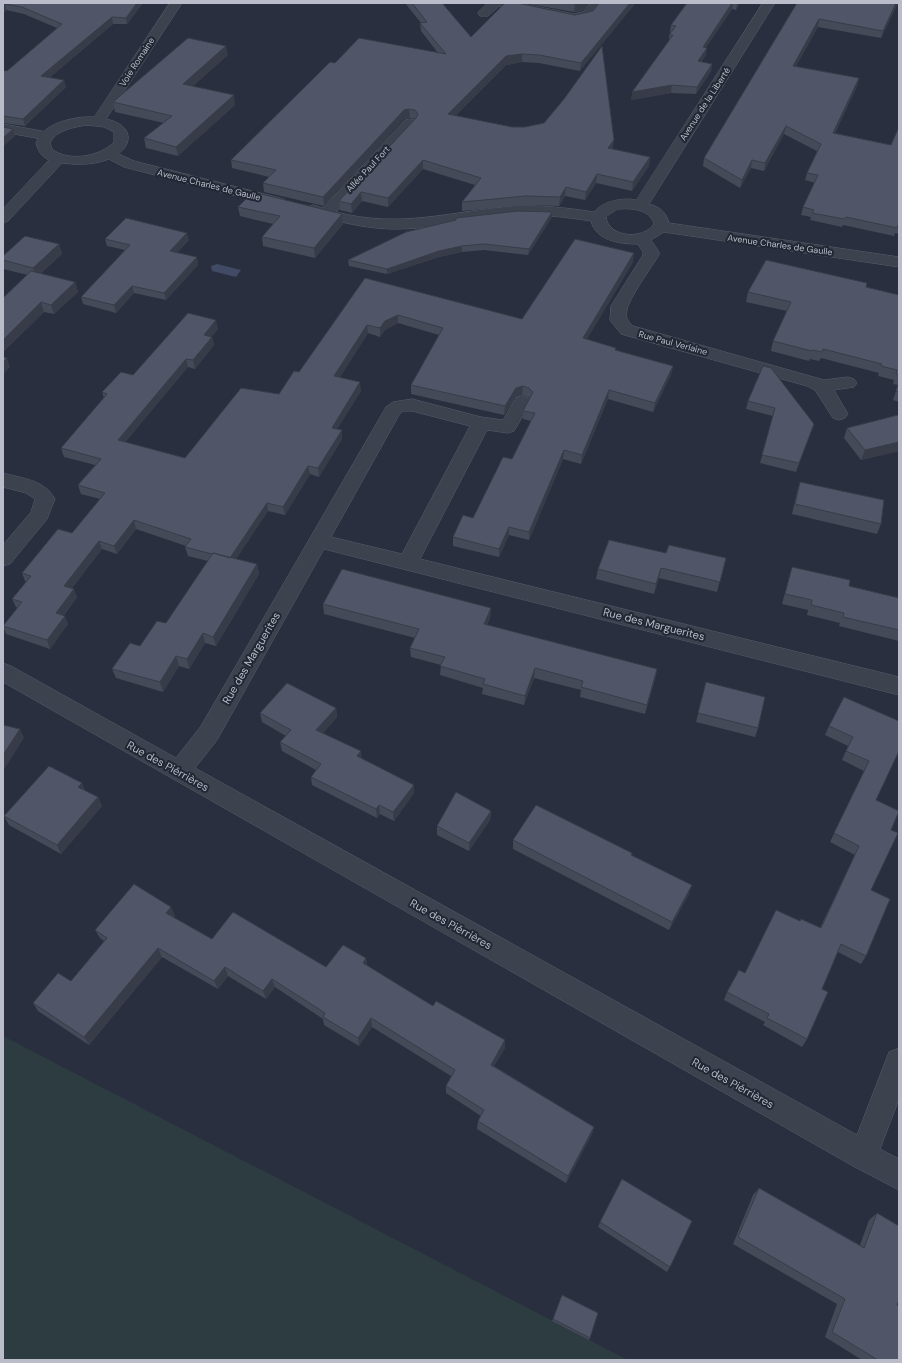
<svg xmlns="http://www.w3.org/2000/svg" width="902" height="1363" viewBox="0 0 902 1363" font-family="'DM Sans',sans-serif">
<rect width="100%" height="100%" fill="#292f3f"/>
<path fill="#2c3c41" d="M3 1036 628 1360H3Z"/>
<path fill="#414b66" d="M217 264 241 270 236 277 212 271 211 266Z"/>
<g fill="none" stroke-linecap="round" stroke-linejoin="round">
<defs>
<path id="minor" d="M488 3H518L574 14 583 12 591 3H604L591 18 574 22 499 6 488 16H480L478 13Z
M763 3H775L649 204C660 207 666 212 669 223L899 257V267L664 232 651 240 659 252V255C652 266 628 300 627 310 625 317 628 322 633 326L824 380 848 377 854 379 857 383 854 387 834 390 848 414 845 418 839 420 833 418 815 390 807 386 621 334 610 320 611 306 643 255V252L638 244C620 244 596 241 591 221 566 217 540 214 515 216 475 218 436 229 396 229 374 229 352 225 330 219 323 217 310 217 305 210L308 207 313 205 323 208 405 120 410 119 415 120 417 123 415 126 336 212C401 229 451 211 515 206 541 205 568 208 594 212 603 201 623 197 636 200ZM618 209C631 208 650 209 654 224 644 240 608 238 606 217Z
M3 124 47 132 52 133 54 136 52 139 47 140 3 132Z
M108 149 134 161 284 199 287 202 284 205 279 207 124 167 103 156 101 153 103 150Z
M522 396 528 398 531 402 514 431 508 433 487 430 420 559 899 677V695L324 549 217 740 195 768 857 1135 889 1052 899 1048V1099L880 1149 899 1159V1190L853 1166 3 682V663L11 666 176 758 201 726 386 407 393 402 412 399 481 417 503 420 516 398ZM403 411H412L470 426 402 554 331 537 399 415Z
M3 473C24 479 43 479 55 499L47 519 10 564 3 566V545L31 512 35 499 26 493 3 487Z"/>
<path id="tertiary" d="M170 3H182L106 119C135 125 135 148 109 159 94 165 78 165 62 163L8 221 3 223V209L49 160C41 156 38 151 36 143 43 123 74 116 94 117ZM87 125 104 127 114 132V142C100 157 68 162 52 149L50 143C55 130 75 127 87 125Z"/>
</defs>
<use href="#minor" stroke="#585d69" stroke-width="1"/>
<use href="#tertiary" stroke="#585d69" stroke-width="1"/>
<use href="#minor" fill="#3d424f" fill-rule="evenodd"/>
<use href="#tertiary" fill="#3d424f" fill-rule="evenodd"/>
</g>
<path fill="#454a59" d="M3 3H143L127 24H113L49 78 66 87 25 126 3 123V70L7 71 57 28 24 14 6 10 3 14Z
M405 3H442L471 37 575 15 593 11 580 71 539 63 522 62 506 65 455 116 650 157 649 166 632 191 596 183 585 200 565 196 559 206 526 205 462 211V202L475 185 423 169 388 207 362 201 352 213 340 210 339 201 416 119 410 118 404 119 324 206 264 192 263 183 269 177 232 168 231 160 335 63 438 53 421 31 420 23H421Z
M523 3H590L582 11 574 12Z
M687 3H740L736 10 732 9 706 47V55L701 62 712 64 711 71 696 94 671 93 631 100 669 42V35L671 32H670L671 25Z
M797 3H898L881 38 818 27 796 66 859 78 857 86 835 133 891 145 899 127V234L895 233 894 236 843 225 842 227 810 220 811 217 801 215 803 207 815 183 805 180 807 173 817 151 784 134 764 171 751 168 740 188 703 166 704 158Z
M228 55 193 86 235 105 178 156 146 148 144 138 164 123 115 112 113 102Z
M238 207 342 214 343 224 315 258 263 246 262 237 273 224 240 216Z
M552 212V217L528 255 484 250 462 252 439 257 387 274 349 266 348 260 456 220V218Z
M105 239 189 240 177 253 197 257 198 265 166 300 134 293 116 313 83 304 81 297 125 250 107 246Z
M59 244 62 254 40 274 75 282 78 292 54 314 44 312 3 352V298L28 275 3 269V256Z
M633 262 587 339 616 350 673 366 671 374 653 412 608 399 581 464 563 459 529 540 509 535 499 557 453 546V537L473 518 512 459 531 421 523 419V411L530 398 528 397 522 395 516 397 504 415 411 394V385L439 335 398 323 385 330 380 337 368 333 340 377 361 391 337 429 342 439 319 477 310 474 285 515 268 511 236 559 257 564 259 574 216 646 205 643 189 669 179 666 163 692 116 678 112 669 166 623 208 561 188 556 185 547 186 546 136 529 117 554 102 549 72 588 77 597 64 615 68 624 50 649 6 634 3 626 18 608 16 607 12 599 26 582 25 581 22 573 72 533 100 499 81 494 78 485 95 465 64 457 61 448 104 398 102 392 133 375 218 329 211 337H212L214 345 195 369 188 367 125 442 185 458 279 394 299 372 365 278 522 319Z
M866 287 899 295V402L893 400 898 385 893 384 894 380 878 376 879 373 821 358 819 361 810 359 809 361 771 351 773 341 787 311 746 302 748 292Z
M763 366 811 432 796 472 760 463 773 416 746 409 748 401Z
M899 416V451L861 460 844 438 847 428Z
M800 482 881 524 877 534 792 514 797 492Z
M666 553 726 558 717 592 659 578 654 594 596 579 598 569Z
M792 567 849 586 899 598V641L839 626 840 623 807 615 808 610 782 604Z
M323 604 491 608 490 618 487 625 657 669 655 679 645 714 580 697 581 690 534 678 524 705 482 694 483 688 440 675 441 665 411 657 410 648 415 638 324 614Z
M706 682 758 728 755 737 696 722Z
M336 708 337 717 323 733 361 758 414 793 394 821 380 814 377 818 312 785 311 777 316 770 282 751 280 742 286 736 262 722 260 713Z
M899 721 876 800 891 830 871 890 866 956 861 964 838 952 822 989 807 1039 802 1047 763 1025 765 1022 724 1000 727 992 745 973 800 921 820 928 855 855 830 842 864 771 842 760 848 746 825 735 829 726Z
M85 791 98 797 102 806 61 854 9 825 4 816Z
M491 811 490 820 469 851 437 835V826Z
M513 840 632 853V856L689 894 669 930 513 849Z
M171 907 175 916 174 918 212 939 326 967 366 958 367 965 433 1006 505 1040V1048L494 1066 594 1127 592 1134 566 1183 477 1129 478 1121 481 1116 446 1093V1086L451 1076 372 1027 359 1046 324 1025 323 1019 275 987 266 999 228 976 218 989 162 957 89 1045 38 1011 33 1003 71 981 104 941 100 938 95 930Z
M759 1188 860 1245 869 1220 877 1213 897 1305 899 1360H862L825 1337 837 1304 733 1244 753 1195Z
M600 1222 670 1267 667 1272 598 1227Z
M562 1295 590 1338 589 1340 552 1321Z"/>
<path fill="#383c48" d="M137 3H143L127 24 126 18Z
M580 3H590L582 11 574 12 575 4Z
M630 3H636L580 71 581 63Z
M732 3H733L732 9 702 54 703 47Z
M737 3H740L736 10Z
M896 3H898L881 38 883 31Z
M5 4 6 10 3 14V5Z
M112 17 113 24 43 83 41 76Z
M819 19 818 27 792 73 793 66Z
M226 46 228 55 184 94 183 84Z
M707 48 706 55 696 68 698 61Z
M522 54V62L506 65 448 123V114L506 56Z
M712 64 711 71 696 94 697 87Z
M859 78 857 86 831 140 833 133Z
M64 80 66 87 25 126 23 119Z
M672 85 671 93 631 100 632 92Z
M234 95 235 105 178 156 176 147Z
M409 109 410 118 404 119 324 206 323 197 404 110Z
M786 126 784 134 764 171 765 163Z
M13 129 15 136 3 147V138Z
M614 140 613 149 608 148Z
M650 157 649 166 632 191 633 182Z
M423 160V169L388 207V198Z
M752 160 751 168 740 188 742 180Z
M597 174 596 183 585 200 586 192Z
M566 187 565 196 559 206 560 197Z
M361 192 362 201 352 213 351 204Z
M552 212V217L528 255 529 249Z
M342 214 343 224 315 258 314 248Z
M187 233 189 240 171 259 170 251Z
M59 244 62 254 36 277 33 268Z
M462 246V252L439 257 387 274V269L439 251Z
M634 253 633 262 582 347 583 338Z
M197 257 198 265 166 300 164 293Z
M75 282 78 292 54 314 51 305Z
M132 286 134 293 116 313 114 305Z
M41 302 44 312 3 352V340Z
M398 315V323L385 330 380 337V328L385 321Z
M216 320 218 329 206 344 204 335Z
M367 325 368 333 335 385 334 376Z
M212 337 214 345 195 369 193 360Z
M7 358 10 367 3 375V362Z
M186 359 188 367 120 449 118 440Z
M673 366 671 374 653 412 655 403Z
M360 382 361 391 333 436 332 428Z
M523 386 522 395 516 397 504 415 505 406 516 388Z
M609 390 608 399 581 464 582 455Z
M342 430V439L319 477 318 468Z
M899 442V451L861 460 865 450Z
M564 450 563 459 529 540V532Z
M308 466 310 474 285 515 283 507Z
M267 503 268 511 231 567 229 558Z
M134 520 136 529 117 554 114 546Z
M509 527V535L499 557V549Z
M99 541 102 549 67 594 64 586Z
M257 564 259 574 216 646 213 637Z
M661 568 659 578 654 594 656 584Z
M74 589 77 597 59 621 56 613Z
M491 608 490 618 483 634 484 624Z
M65 616 68 624 50 649 47 640Z
M203 633 205 643 189 669 187 659Z
M176 656 179 666 163 692 160 682Z
M535 668 534 678 524 705 525 696Z
M657 669 655 679 645 714 647 705Z
M336 708 337 717 318 739 316 730Z
M20 729 24 738 3 771V755Z
M361 751 362 760 357 756Z
M82 783 86 792 78 787Z
M414 785V793L394 821 393 812Z
M98 797 102 806 61 854 57 845Z
M379 805 380 814 377 818 376 809Z
M491 811 490 820 469 851V843Z
M692 885 689 894 669 930 672 922Z
M171 907 175 916 169 922 166 913Z
M158 948 162 957 89 1045 84 1037Z
M366 958 367 967 363 963Z
M225 967 228 976 218 989 214 981Z
M272 979 275 987 266 999 263 991Z
M371 1018 372 1027 359 1046 358 1038Z
M505 1040V1048L490 1072 491 1065Z
M594 1127 592 1134 566 1183 568 1176Z"/>
<path fill="#505667" stroke="#383c48" d="M3 3H137L126 18 112 17 41 76 64 80 23 119 3 116V70L7 71 62 24 22 7 5 4 3 5Z
M412 3H442L471 37 505 3H517L575 15 593 11 599 3H630L581 63 539 55 522 54 506 56 448 114 512 127H525L544 123 564 99 602 46 614 140 608 148 650 157 633 182 597 174 586 192 566 187 560 197 526 196 462 202 481 178 423 160 388 198 361 192 351 204 339 201 416 118 418 114 415 110 409 109 404 110 323 197 263 183 276 170 231 160 330 62 335 63 359 38 446 54 420 23 427 22Z
M568 3H580L575 4Z
M687 3H732L703 47 707 48 698 61 712 64 697 87 672 85 632 92 673 35H669L676 26 671 25Z
M797 3H896L883 31 819 19 793 66 859 78 833 133 891 145 899 127V225H898L897 228 846 217 844 219 812 213 814 210 803 207 818 175 807 173 821 144 786 126 765 163 752 160 742 180 704 158Z
M188 38 226 46 183 84 234 95 176 147 144 138 172 116 113 102Z
M3 127 13 129 3 138Z
M253 192 342 214 314 248 262 237 280 216 238 207Z
M518 211 552 212 529 249 484 244 462 246 439 251 387 269 348 260 406 232 456 220V218Z
M126 218 187 233 170 251 197 257 164 293 132 286 114 305 81 297 130 245 105 239Z
M25 236 59 244 33 268 3 260V256Z
M575 239 634 253 583 338 616 348 615 350 673 366 655 403 609 390 582 455 564 450 529 532 509 527 499 549 453 537 463 515 473 518 503 457 512 459 535 413 523 411 533 392 529 388 523 386 516 388 505 406 411 385 443 328 398 315 385 321 380 328 367 325 334 376 360 382 332 428 342 430 318 468 308 466 283 507 267 503 230 558 213 553 212 554 185 547 191 539 134 520 114 546 99 541 64 586 74 589 56 613 65 616 47 640 3 626 22 602 12 599 31 576 22 573 58 529 72 533 105 493 78 485 101 459 61 448 107 394 102 392 121 372 133 375 188 313 216 320 204 335 212 337 193 360 186 359 118 440 185 458 241 388 279 394 294 371 299 372 365 278 522 319Z
M766 260 867 283 866 287 899 295V375L896 374 897 370 881 366 882 364 823 349 822 352 813 350 812 351 773 341 791 302 748 292Z
M31 271 75 282 51 305 41 302 3 340V298Z
M3 357 7 358 3 362Z
M763 366 771 368 814 424 799 463 762 455 775 408 748 401Z
M899 382V392L896 391Z
M898 415 899 416V442L865 450 847 428Z
M800 482 884 500 881 524 795 504Z
M609 540 666 553 669 545 726 558 720 582 661 568 656 584 598 569Z
M213 553 257 564 213 637 203 633 187 659 176 656 160 682 112 669 130 643 140 646 157 621 166 623Z
M792 567 850 580 849 586 899 598V630L843 617 844 613 811 605 812 600 785 594Z
M342 569 491 608 484 624 657 669 647 705 581 687 583 681 535 668 525 696 483 684 485 679 440 666 445 657 410 648 419 629 323 604Z
M706 682 765 697 758 728 698 713Z
M287 683 336 708 316 730 361 751 357 756 414 785 393 812 379 805 376 809 311 777 321 764 280 742 291 730 260 713Z
M844 697 899 721V751L876 800 899 811 891 830 898 833 871 890 890 899 866 956 841 944 822 989 828 992 807 1039 767 1018 769 1014 727 992 739 970 745 973 776 910 800 921 801 919 821 928 859 846 834 833 869 761 846 751 853 737 829 726Z
M3 725 20 729 3 755Z
M49 766 82 783 78 787 98 797 57 845 4 816Z
M456 792 491 811 469 843 437 826Z
M536 805 632 853 631 855 692 885 672 922 513 840Z
M134 884 171 907 166 913 212 939 233 912 326 967 343 945 366 958 363 963 433 1006 436 1001 505 1040 491 1065 594 1127 568 1176 478 1121 484 1110 446 1086 455 1070 371 1018 358 1038 323 1017 325 1013 272 979 263 991 225 967 214 981 158 948 84 1037 33 1003 58 973 71 981 107 938 95 930Z
M622 1179 692 1221 670 1267 600 1222Z
M759 1188 864 1248 877 1213 899 1226V1300L897 1305 899 1307V1360H878L832 1332 845 1299 738 1237Z
M562 1295 598 1313 590 1338 553 1319Z"/>
<g text-anchor="middle" stroke-width="4" stroke-linejoin="round" paint-order="stroke">
<g font-size="9" fill="#babdc9" stroke="#222734">
<text transform="translate(137 62) rotate(-57)" y="3">Voie Romaine</text>
<text transform="translate(705 104) rotate(-57)" y="3">Avenue de la Liberté</text>
<text transform="translate(368 169) rotate(-47)" y="3">Allée Paul Fort</text>
<text transform="translate(209 185) rotate(14)" y="3">Avenue Charles de Gaulle</text>
<text transform="translate(780 245) rotate(8)" y="3">Avenue Charles de Gaulle</text>
<text transform="translate(673 343) rotate(15)" y="3">Rue Paul Verlaine</text>
</g>
<g font-size="11" fill="#babdc9" stroke="#222734">
<text transform="translate(654 624) rotate(14)" y="4">Rue des Marguerites</text>
<text transform="translate(251 658) rotate(-60)" y="4">Rue des Marguerites</text>
<text transform="translate(168 766) rotate(29)" y="4">Rue des Piérrières</text>
<text transform="translate(451 924) rotate(29)" y="4">Rue des Piérrières</text>
<text transform="translate(733 1083) rotate(29)" y="4">Rue des Piérrières</text>
</g>
</g>
<rect width="902" height="1363" fill="none" stroke="#babdc9" stroke-width="8"/>
</svg>
